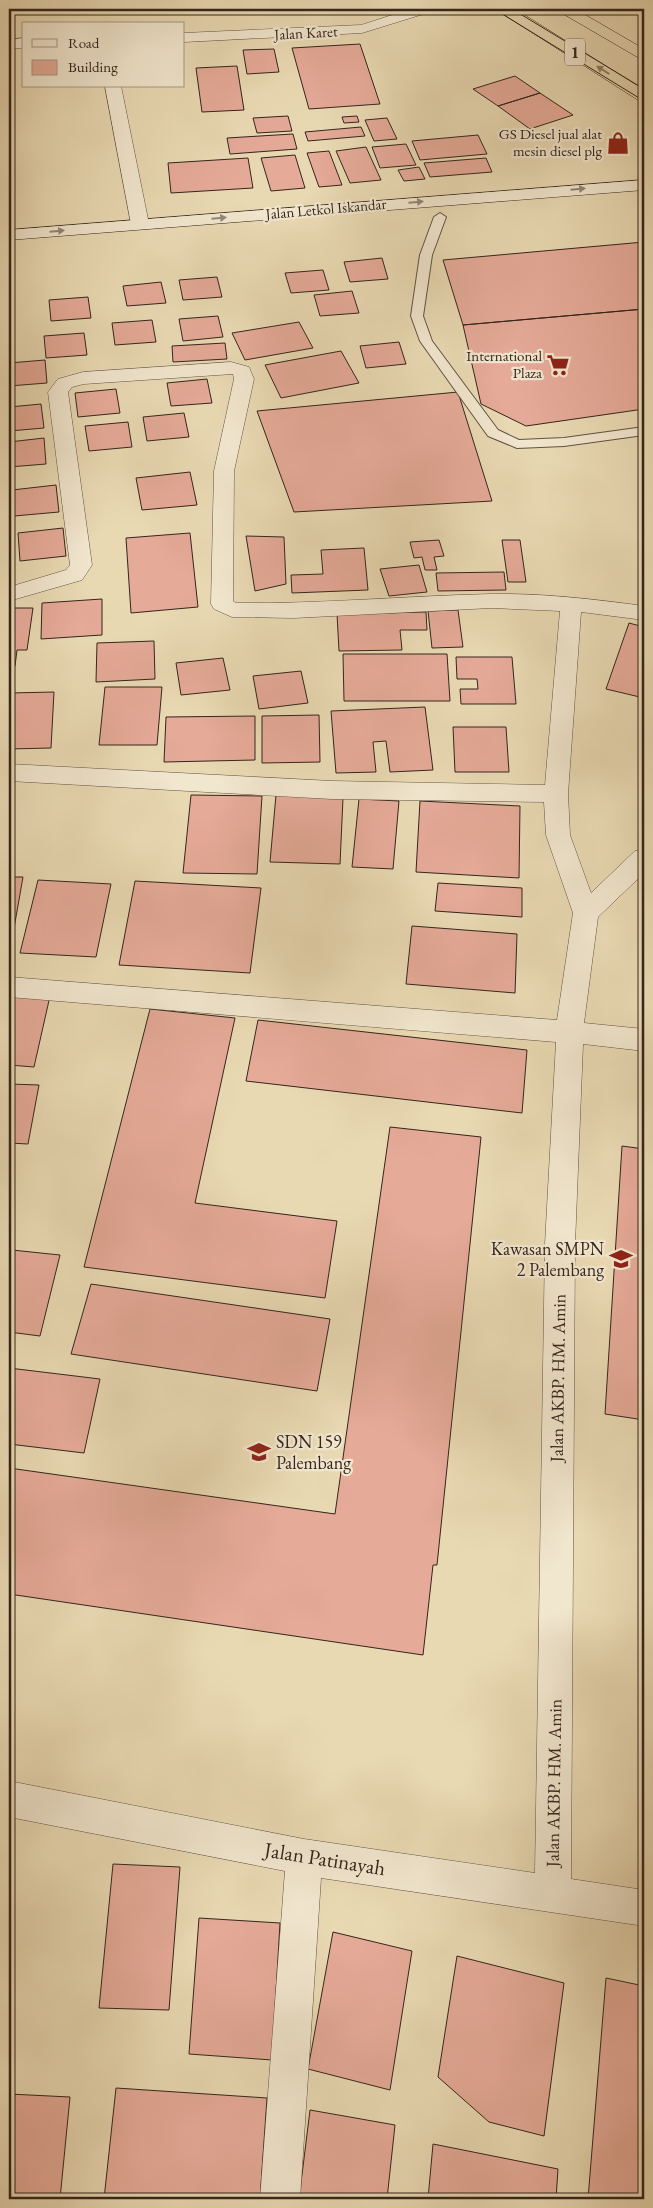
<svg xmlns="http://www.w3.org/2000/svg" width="653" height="2208" viewBox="0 0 653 2208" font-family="'EB Garamond',serif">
<rect width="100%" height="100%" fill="#e9d9b3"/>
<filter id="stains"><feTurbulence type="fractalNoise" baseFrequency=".004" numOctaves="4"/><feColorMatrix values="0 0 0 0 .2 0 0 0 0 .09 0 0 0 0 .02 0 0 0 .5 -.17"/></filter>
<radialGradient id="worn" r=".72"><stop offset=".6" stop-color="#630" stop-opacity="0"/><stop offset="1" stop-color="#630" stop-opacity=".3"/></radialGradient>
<path fill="#e5aa98" stroke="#34251c" d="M360 44 380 104 309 109 292 48Z
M274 49 279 72 247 74 243 50Z
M237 66 244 110 202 112 196 68Z
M515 76 540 93 498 106 473 89Z
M540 93 573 115 530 129 498 106Z
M288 116 292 131 257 133 253 118Z
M357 116 359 122 344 123 342 117Z
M387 118 397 139 374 141 365 120Z
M361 127 365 136 308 141 305 132Z
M293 134 297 149 230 154 227 138Z
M478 135 487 154 420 160 412 141Z
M406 144 416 165 380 168 372 147Z
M366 147 381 180 350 183 336 151Z
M329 151 342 185 319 187 307 153Z
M295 155 305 188 271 191 261 158Z
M248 158 253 188 171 193 168 163Z
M486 158 492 172 430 177 424 163Z
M419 167 425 179 404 181 398 170Z
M644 242V309L463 325 443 260Z
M382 258 388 279 350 282 344 262Z
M323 270 329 290 291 293 285 273Z
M217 277 222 297 183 300 179 280Z
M161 282 166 303 127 306 123 286Z
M352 291 359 313 320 316 314 295Z
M9 295H11L13 316 9 317Z
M88 297 91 318 51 321 49 300Z
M644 309V409L526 426 481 404 463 325Z
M218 316 223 337 183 341 179 319Z
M152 320 156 342 115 345 112 323Z
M299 322 313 348 245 360 232 333Z
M84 333 87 355 46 358 44 336Z
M399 342 406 364 366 368 360 346Z
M225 343 227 359 173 362 172 346Z
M341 351 359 383 281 398 265 365Z
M45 360 47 383 9 386V363Z
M207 379 212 403 171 406 167 383Z
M116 389 120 413 78 417 75 393Z
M458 392 492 501 294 512 257 411Z
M41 404 44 428 9 431V407Z
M184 413 189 437 147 441 143 417Z
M128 422 132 447 89 451 85 426Z
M44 438 46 464 9 467V442Z
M190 472 197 505 142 510 136 478Z
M56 485 59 512 14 516 12 490Z
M63 528 66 556 20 561 18 533Z
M190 533 198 607 131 613 126 538Z
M246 536 284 537 286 584 255 591Z
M439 540 444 556 434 557 437 570H425L422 557 414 558 410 542Z
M502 540H520L526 582H508Z
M364 548 368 590 292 593 291 575 323 574 321 550Z
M419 565 427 592 389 596 380 569Z
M504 572 506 590 438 591 436 573Z
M102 599V635L41 639 42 603Z
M9 608H33L27 650H17L15 666H9Z
M458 610 463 647 432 648 428 611Z
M426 612 427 630H400L402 650 339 651 337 614Z
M629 623 644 627V698L606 689Z
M154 641 155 679 96 682 97 643Z
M343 654H447L450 701H344Z
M456 657H512L516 704H461L460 689H478L477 679H457Z
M223 658 230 690 181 695 176 663Z
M301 671 308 703 259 709 253 676Z
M105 687H162L157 745H99Z
M54 692 51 748 9 749V693Z
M425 707 433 770 390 772 386 741 373 742 376 772 336 773 331 711Z
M319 715 320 762 262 763V716Z
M255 716V760L164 762 166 717Z
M453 727H506L509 772H455Z
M191 795 262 796 257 874 183 873Z
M276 795 343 798 340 864 270 862Z
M359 799 399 801 393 869 352 867Z
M420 801 520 806 519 878 416 872Z
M9 877H23L10 951H9Z
M38 880 111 884 96 957 20 953Z
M135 881 261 888 250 973 119 965Z
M438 883 522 888V917L435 911Z
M412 926 517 934 515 993 406 984Z
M9 993 50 996 34 1067 9 1065Z
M150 1009 235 1018 195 1203 337 1221 325 1298 84 1267Z
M258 1020 527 1050 522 1113 246 1081Z
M644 1067V1134L639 1133Z
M9 1084 39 1085 28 1144 9 1143Z
M390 1127 481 1137 437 1565H433L423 1655 9 1594V1468L335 1514Z
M622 1146 644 1149V1420L605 1414Z
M12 1250 60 1255 40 1336 9 1332V1265Z
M91 1284 330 1319 317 1391 71 1354Z
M9 1368 100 1379 84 1453 9 1444Z
M113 1864 180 1867 169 2010 99 2008Z
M199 1918 280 1923 272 2060 189 2054Z
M333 1932 412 1951 390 2090 308 2069Z
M457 1956 564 1983 544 2136 489 2122 438 2077Z
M606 1978 644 1986V2199H588Z
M116 2088 267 2098 260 2199H104Z
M9 2094 70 2097 60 2199H9Z
M310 2110 395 2125 387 2199H299Z
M433 2144 558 2169 556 2199H428Z"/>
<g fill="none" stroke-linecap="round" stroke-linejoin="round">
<defs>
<path id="lane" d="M440 213 446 217 432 255 423 316 432 341 498 430 519 440 564 438 644 427V435L564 446 517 448 488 436 420 341 411 316 420 255 434 217Z"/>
<path id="street" d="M411 9H432L430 12 362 33 184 42V33L361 25Z
M24 38V48H9V40Z
M105 86H121L149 224 146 228H134L131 224Z
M231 362 249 367 254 379 234 471 233 601 236 603C321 604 405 596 490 594 541 593 593 599 644 606V620L581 612 568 794 570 835 591 893 635 851 644 849V873L598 917 584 1023 644 1029V1051L583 1044 575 1244 571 1879 644 1890V1926L321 1878 300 2199H260L285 1871 9 1817V1781L304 1839 535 1873 545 1244 556 1042 9 997V977L557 1020 573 913 546 835 544 802 332 799 9 781V764L332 781 545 785 560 611 491 608 294 618 232 617 214 609 211 604 214 471 234 379 233 374 84 384 72 387 68 392 92 565 82 580 9 601V587L66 570 70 565 48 392 58 379 83 372Z"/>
<path id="secondary" d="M644 180V190L9 240V230Z"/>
<path id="highway" d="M498 9H515L644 90V102L638 100 500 12Z
M558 9H575L644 49V60L639 58 560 12Z"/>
</defs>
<use href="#lane" stroke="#615242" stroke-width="2"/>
<use href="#street" stroke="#615242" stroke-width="1"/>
<use href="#secondary" stroke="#34251c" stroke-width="1"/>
<use href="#highway" stroke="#34251c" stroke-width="1"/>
<use href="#lane" fill="#f1e6ce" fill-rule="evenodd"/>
<use href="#street" fill="#f1e6ce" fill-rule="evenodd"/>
<use href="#secondary" fill="#f1e6ce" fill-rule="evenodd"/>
<use href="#highway" fill="#e9d9b3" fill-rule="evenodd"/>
<path stroke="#34251c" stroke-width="1" d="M494 9 644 101
M512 9 644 89"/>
</g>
<defs><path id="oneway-solid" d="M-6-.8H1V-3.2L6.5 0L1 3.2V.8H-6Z" transform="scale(1.25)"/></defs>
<use fill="#8e7f68" href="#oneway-solid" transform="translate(603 70) rotate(-148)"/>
<g fill="#928675">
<use href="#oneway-solid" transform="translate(578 189) rotate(-5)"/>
<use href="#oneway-solid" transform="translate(416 202) rotate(-5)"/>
<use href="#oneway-solid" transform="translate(219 218) rotate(-5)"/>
<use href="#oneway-solid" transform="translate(57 231) rotate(-5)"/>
</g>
<defs>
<symbol id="shop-bare" viewBox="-9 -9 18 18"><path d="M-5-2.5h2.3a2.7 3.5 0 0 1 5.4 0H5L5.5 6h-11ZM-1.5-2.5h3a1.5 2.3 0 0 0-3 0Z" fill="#8f2418" stroke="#f1e6ce" stroke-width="2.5" paint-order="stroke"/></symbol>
<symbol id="supermarket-bare" viewBox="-9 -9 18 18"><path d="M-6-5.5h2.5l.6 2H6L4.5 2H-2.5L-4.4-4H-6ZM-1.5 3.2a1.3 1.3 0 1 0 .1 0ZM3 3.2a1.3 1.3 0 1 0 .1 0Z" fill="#8f2418" stroke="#f1e6ce" stroke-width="2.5" paint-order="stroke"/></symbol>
<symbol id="school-bare" viewBox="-9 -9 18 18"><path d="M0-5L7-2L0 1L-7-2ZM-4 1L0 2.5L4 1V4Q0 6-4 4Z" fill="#8f2418" stroke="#f1e6ce" stroke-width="2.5" paint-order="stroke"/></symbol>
</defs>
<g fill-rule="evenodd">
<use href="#shop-bare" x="602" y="127" width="32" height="32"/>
<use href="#supermarket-bare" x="542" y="349" width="32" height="32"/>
<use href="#school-bare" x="605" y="1243" width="32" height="32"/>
<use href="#school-bare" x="243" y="1436" width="32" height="32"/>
</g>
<g text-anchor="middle" stroke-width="4.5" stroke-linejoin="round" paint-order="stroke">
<g font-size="15" fill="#34251c" stroke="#f1e6ce">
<text transform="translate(306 33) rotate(-3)" y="5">Jalan Karet</text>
<text transform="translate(326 209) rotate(-5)" y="5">Jalan Letkol Iskandar</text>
</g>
<g font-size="15" fill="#34251c" stroke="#f1e6ce" text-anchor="end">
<text x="602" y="139">GS Diesel jual alat<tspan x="602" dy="17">mesin diesel plg</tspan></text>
<text x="542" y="361">International<tspan x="542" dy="17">Plaza</tspan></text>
</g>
<rect fill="#f1e6ce" stroke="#6d5f51" stroke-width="1" x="565" y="38.5" width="20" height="27" rx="4"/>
<g font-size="16" font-weight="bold" fill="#34251c">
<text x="575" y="58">1</text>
</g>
<g font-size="18" fill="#34251c" stroke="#f1e6ce" text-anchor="end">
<text x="604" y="1255">Kawasan SMPN<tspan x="604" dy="21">2 Palembang</tspan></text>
<text x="276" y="1448" text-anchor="start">SDN 159<tspan x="276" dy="21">Palembang</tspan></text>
</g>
<g font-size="18" fill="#34251c" stroke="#f1e6ce">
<text transform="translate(558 1378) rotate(-89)" y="6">Jalan AKBP. HM. Amin</text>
<text transform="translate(554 1783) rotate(-89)" y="6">Jalan AKBP. HM. Amin</text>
</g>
<g font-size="21" fill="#34251c" stroke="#f1e6ce">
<text transform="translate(325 1859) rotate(9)" y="7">Jalan Patinayah</text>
</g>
</g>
<rect width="653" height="2208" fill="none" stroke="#e9d9b3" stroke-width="30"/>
<rect x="10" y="10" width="633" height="2188" fill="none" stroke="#34251c" stroke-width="2.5"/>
<rect x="15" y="15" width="623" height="2178" fill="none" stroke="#34251c"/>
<rect x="22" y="22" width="162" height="65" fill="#f1e6ce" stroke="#a59987"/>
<rect x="32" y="39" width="25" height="8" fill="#f1e6ce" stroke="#a59987"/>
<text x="68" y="48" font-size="15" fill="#34251c">Road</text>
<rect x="32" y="60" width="25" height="15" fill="#e5aa98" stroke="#a59987"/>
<text x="68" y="72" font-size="15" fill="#34251c">Building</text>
<rect width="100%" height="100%" filter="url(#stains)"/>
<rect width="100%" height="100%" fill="url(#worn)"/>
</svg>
